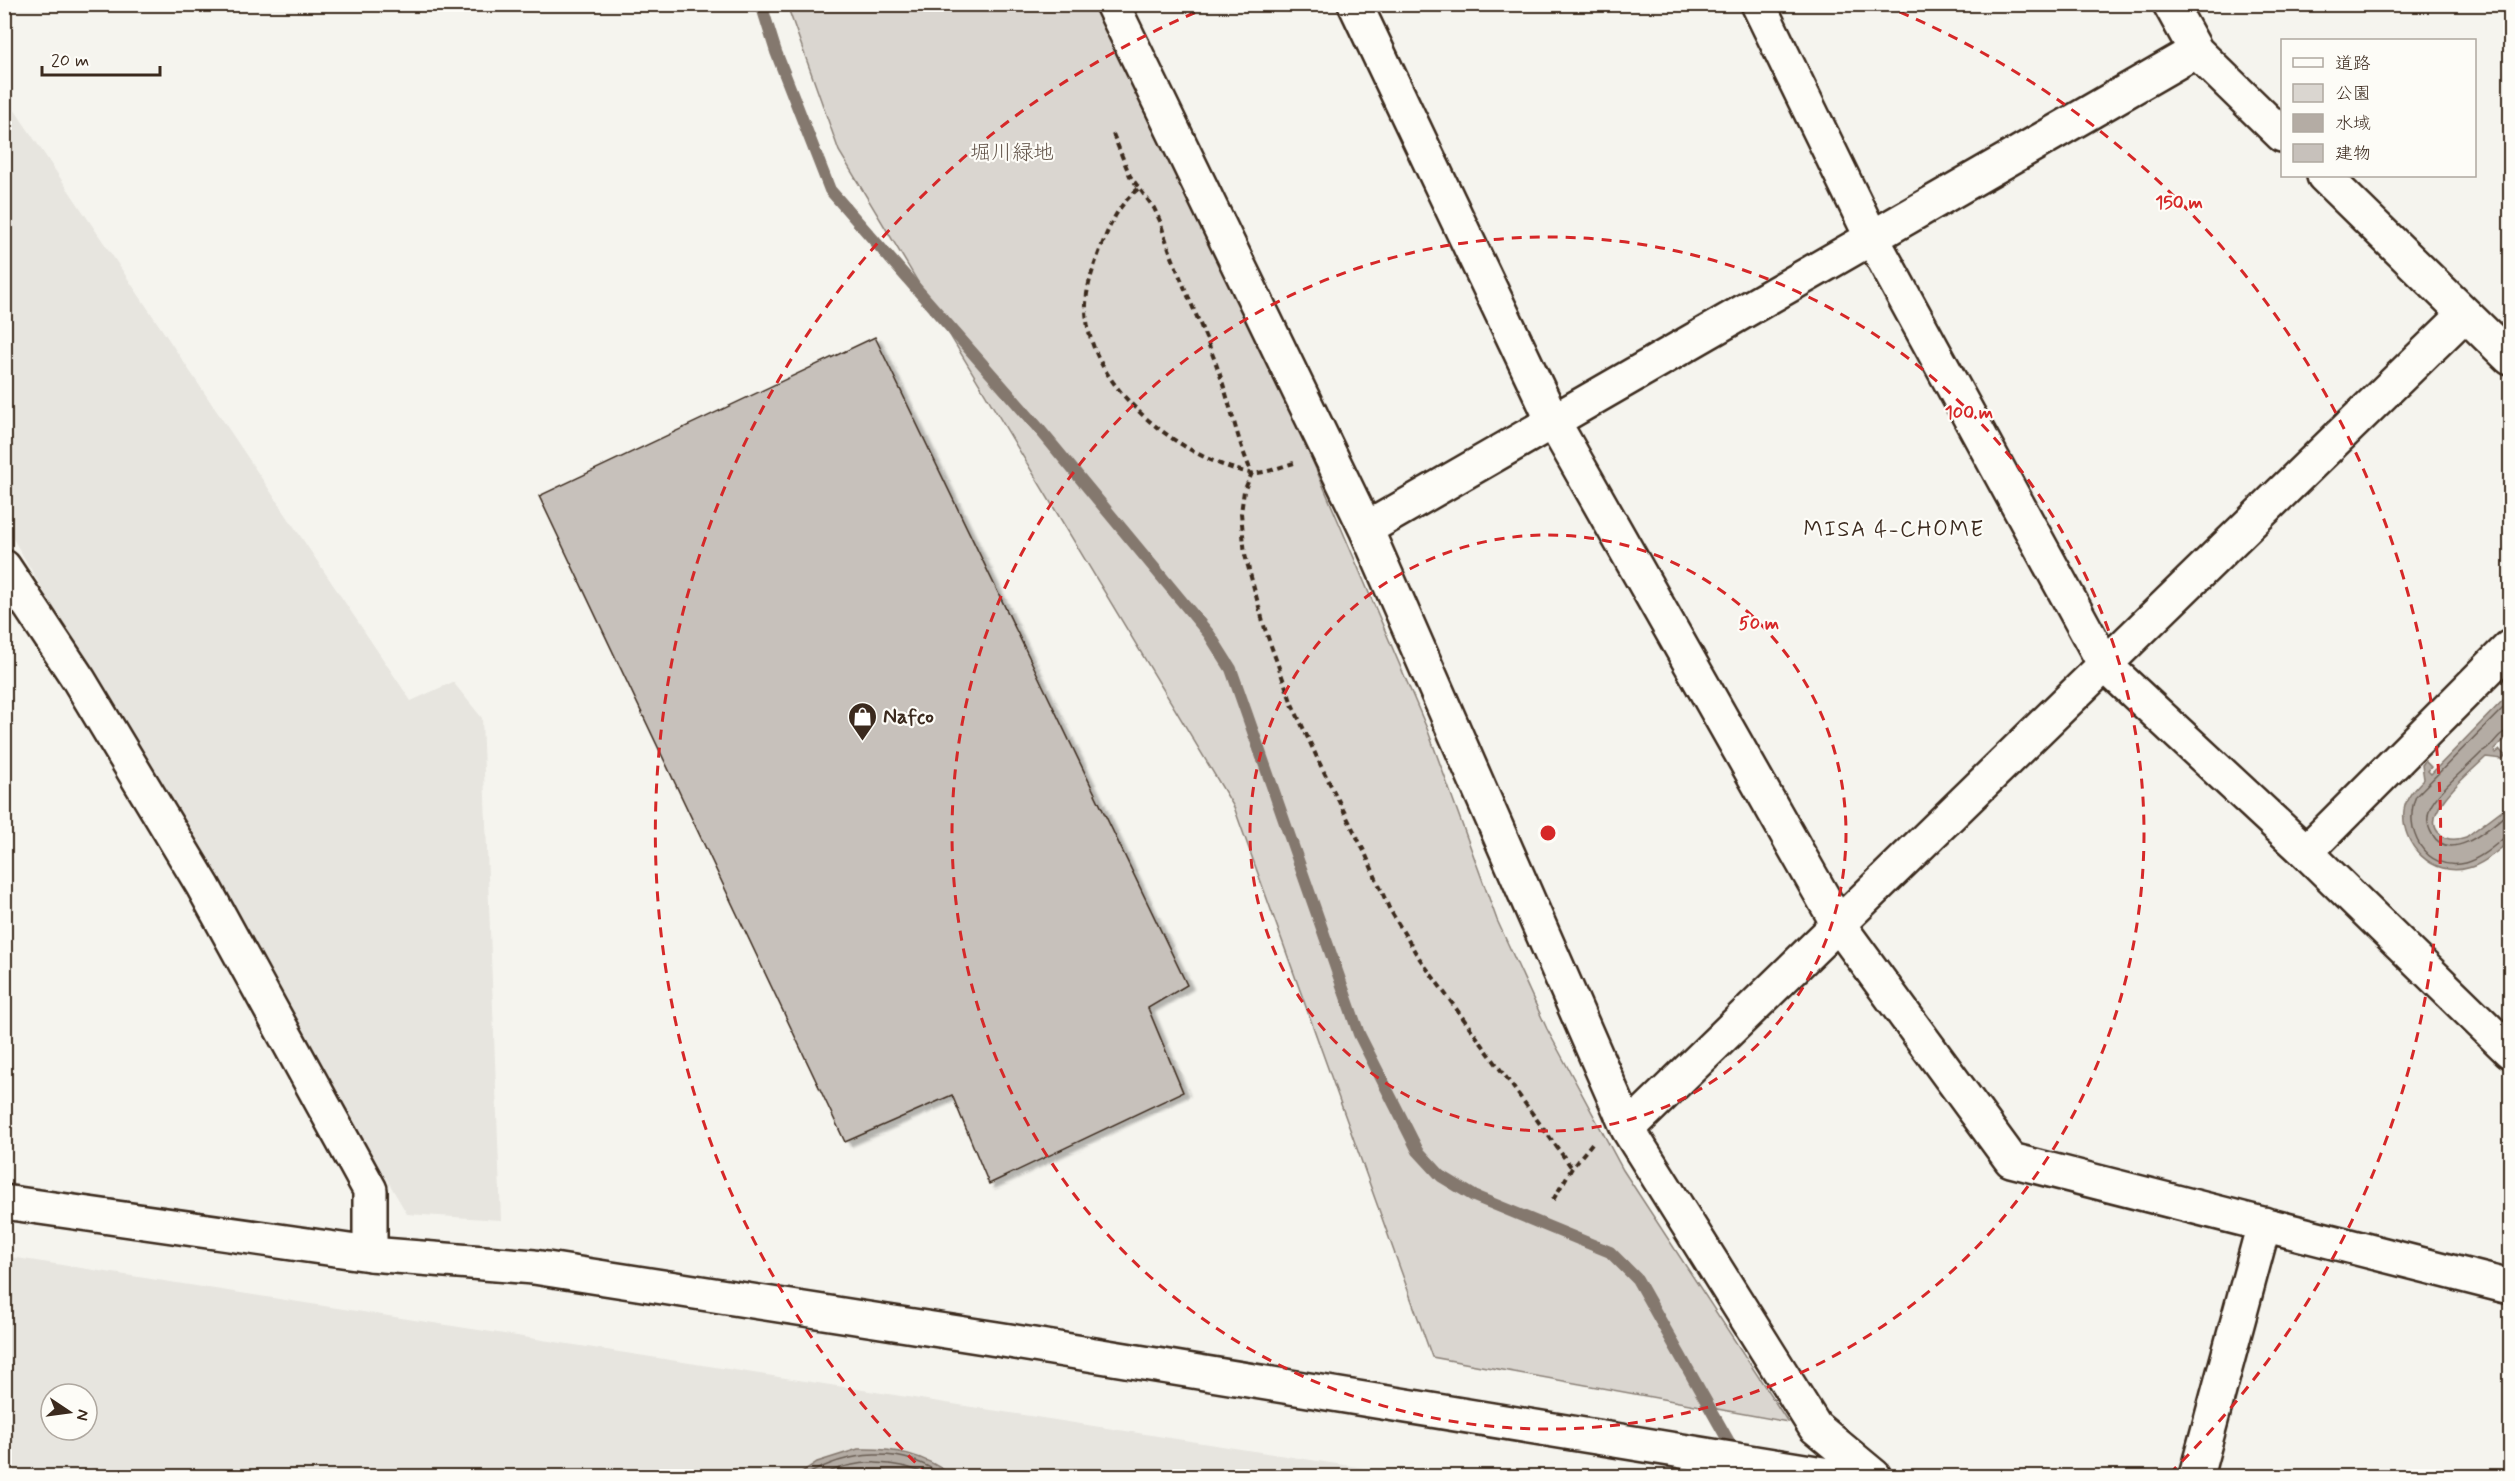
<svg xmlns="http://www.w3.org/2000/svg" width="2515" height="1481" viewBox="0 0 2515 1481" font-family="Mynerve,'Klee One',sans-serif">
<defs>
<filter id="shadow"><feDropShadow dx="6" dy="4" stdDeviation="1.5" flood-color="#0004"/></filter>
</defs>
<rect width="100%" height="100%" fill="#f5f4ee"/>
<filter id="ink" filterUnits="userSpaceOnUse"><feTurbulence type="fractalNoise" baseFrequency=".0167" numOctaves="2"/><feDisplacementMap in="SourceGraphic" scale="12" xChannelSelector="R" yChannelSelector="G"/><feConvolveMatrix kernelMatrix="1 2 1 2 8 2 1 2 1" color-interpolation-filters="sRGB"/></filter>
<g filter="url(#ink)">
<path fill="#e7e5df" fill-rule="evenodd" d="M4 94 411 701 453 682 482 718 501 1220 407 1214 5 525Z
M4 1256 1324 1462 1417 1476H5ZM51 1394H87V1430H51Z"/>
<path fill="#dad6d0" stroke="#8a8077" stroke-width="1.5" d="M787 5H1102L1280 385 1428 731 1497 920 1547 1029 1623 1170 1788 1422 1432 1357 1234 807 839 151Z"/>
<path fill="#b4aca4" stroke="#84786e" stroke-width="1.5" d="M2510 693V734L2494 750 2496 753 2500 750 2505 756 2502 759 2486 757C2472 771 2417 814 2440 834 2447 841 2457 840 2466 837L2510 804V841C2497 851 2484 864 2468 868 2433 878 2400 845 2404 810 2406 797 2415 788 2424 779L2422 765 2425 761 2431 767 2428 771 2431 774Z
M858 1449C895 1448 923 1454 953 1476H796L817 1462Z"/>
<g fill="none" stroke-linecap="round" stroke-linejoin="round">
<path stroke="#6b5e54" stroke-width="1.5" d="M2510 701 2416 796C2402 829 2425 873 2465 863 2480 859 2493 847 2505 837L2510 836
M2510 730C2497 732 2492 749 2481 753 2468 767 2437 791 2430 808 2427 816 2427 826 2432 834 2451 866 2493 825 2510 811
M805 1476C847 1451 902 1445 943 1476
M820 1476C856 1458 895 1459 931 1476
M845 1476 875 1471 910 1476"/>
<path stroke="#84786e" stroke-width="12" d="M761 4 776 52 830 190 1041 431 1209 634 1231 669 1359 1034 1418 1151 1441 1176 1474 1196 1610 1252 1637 1279 1737 1456"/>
</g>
<path fill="#c7c1bb" stroke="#3b2a1e" stroke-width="1.5" filter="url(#shadow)" d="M875 337 1187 985 1148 1008 1183 1092 989 1184 952 1095 845 1142 539 496Z"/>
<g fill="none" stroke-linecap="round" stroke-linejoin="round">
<defs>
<path id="street" d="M1112 4 1366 529 1628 1129 1815 1427 1874 1476
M1355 4 1553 421 1838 924 2011 1160 2510 1287
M1758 4 1872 238 2105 665 2306 852 2510 1051
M2170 4 2196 51 2282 135
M2324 176 2510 358
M1366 529 2196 51
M4 567 79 680 203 886 370 1190V1254
M2306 852 2510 647
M1628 1129 2465 314
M2196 1476 2264 1224"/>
<path id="secondary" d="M4 1202 370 1254 534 1267 997 1339 1835 1476"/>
</defs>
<use href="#street" stroke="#3b2a1e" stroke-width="38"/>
<use href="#secondary" stroke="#3b2a1e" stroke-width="38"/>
<path stroke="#3b2a1e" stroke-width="4" stroke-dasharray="6 4.5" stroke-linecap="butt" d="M1113 134 1130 176 1154 208 1160 221C1175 273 1201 321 1219 372 1231 406 1237 441 1252 473L1244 491 1241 513 1245 555 1265 629 1292 704 1320 764 1365 853 1389 908 1417 955 1572 1168
M1138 189C1117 206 1110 225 1100 250 1091 274 1083 296 1087 321 1096 392 1182 459 1250 473 1262 475 1282 466 1294 463
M1553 1200 1572 1168 1593 1142"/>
<use href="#street" stroke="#fdfcf7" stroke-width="33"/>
<use href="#secondary" stroke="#fdfcf7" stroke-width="33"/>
</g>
</g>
<g fill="none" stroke="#d62828" stroke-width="3" stroke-dasharray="10 8">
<circle cx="1548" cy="833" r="298"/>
<circle cx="1548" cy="833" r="596"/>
<path d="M928 1475A893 893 0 0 1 1213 5M1883 5A893 893 0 0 1 2168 1475"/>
</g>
<defs>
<symbol id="shop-pin" viewBox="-11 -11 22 30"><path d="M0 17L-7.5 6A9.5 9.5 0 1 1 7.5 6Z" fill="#3b2a1e" stroke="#fdfcf7"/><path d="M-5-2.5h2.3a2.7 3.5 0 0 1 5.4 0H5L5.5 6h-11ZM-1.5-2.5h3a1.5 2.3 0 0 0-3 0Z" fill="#fff"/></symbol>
</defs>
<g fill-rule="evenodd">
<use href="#shop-pin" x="846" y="700" width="33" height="45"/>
</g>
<g text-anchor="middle" stroke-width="4.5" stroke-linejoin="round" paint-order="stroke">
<g font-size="21" fill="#63554a" stroke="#fdfcf7">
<text x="1012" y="159">堀川緑地</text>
</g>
<g font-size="21" font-weight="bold" fill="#3b2a1e" stroke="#fdfcf7" text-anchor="start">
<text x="883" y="723">Nafco</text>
</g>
<g font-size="22" letter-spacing="1.5" fill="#3b2a1e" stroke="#fdfcf7">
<text x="1894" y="536">MISA 4-CHOME</text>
</g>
</g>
<circle cx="1548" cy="833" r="9" fill="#d62828" stroke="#fdfcf7" stroke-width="3"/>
<g font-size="18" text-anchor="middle" font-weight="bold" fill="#d62828" stroke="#fdfcf7" stroke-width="4.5" stroke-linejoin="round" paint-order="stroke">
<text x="2179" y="208">150 m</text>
<text x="1969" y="418">100 m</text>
<text x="1759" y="629">50 m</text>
</g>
<rect width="2515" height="1481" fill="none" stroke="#fdfcf7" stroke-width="24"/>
<rect x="12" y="12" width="2491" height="1457" fill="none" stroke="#3b2a1e" stroke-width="2" filter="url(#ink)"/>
<rect x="2281" y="39" width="195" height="138" fill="#fdfcf7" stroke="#afa8a0" stroke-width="1.5"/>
<rect x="2293" y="58" width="30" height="9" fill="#fdfcf7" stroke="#afa8a0" stroke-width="1.5"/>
<text x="2335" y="69" font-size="18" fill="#3b2a1e">道路</text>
<rect x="2293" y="84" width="30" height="18" fill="#dad6d0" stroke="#afa8a0" stroke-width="1.5"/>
<text x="2335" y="99" font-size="18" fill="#3b2a1e">公園</text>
<rect x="2293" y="114" width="30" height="18" fill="#b4aca4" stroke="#afa8a0" stroke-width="1.5"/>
<text x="2335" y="129" font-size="18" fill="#3b2a1e">水域</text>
<rect x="2293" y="144" width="30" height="18" fill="#c7c1bb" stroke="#afa8a0" stroke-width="1.5"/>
<text x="2335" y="159" font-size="18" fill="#3b2a1e">建物</text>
<g transform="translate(69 1412) rotate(103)"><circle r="28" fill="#fdfcf7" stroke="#afa8a0" stroke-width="1.5"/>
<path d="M0-4.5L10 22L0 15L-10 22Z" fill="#3b2a1e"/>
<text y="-9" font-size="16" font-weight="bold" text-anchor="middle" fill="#3b2a1e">N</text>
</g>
<path d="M42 66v9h118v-9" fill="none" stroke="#3b2a1e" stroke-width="3"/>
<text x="51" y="66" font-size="18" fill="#3b2a1e" stroke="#fdfcf7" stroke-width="4.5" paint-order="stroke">20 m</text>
</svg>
